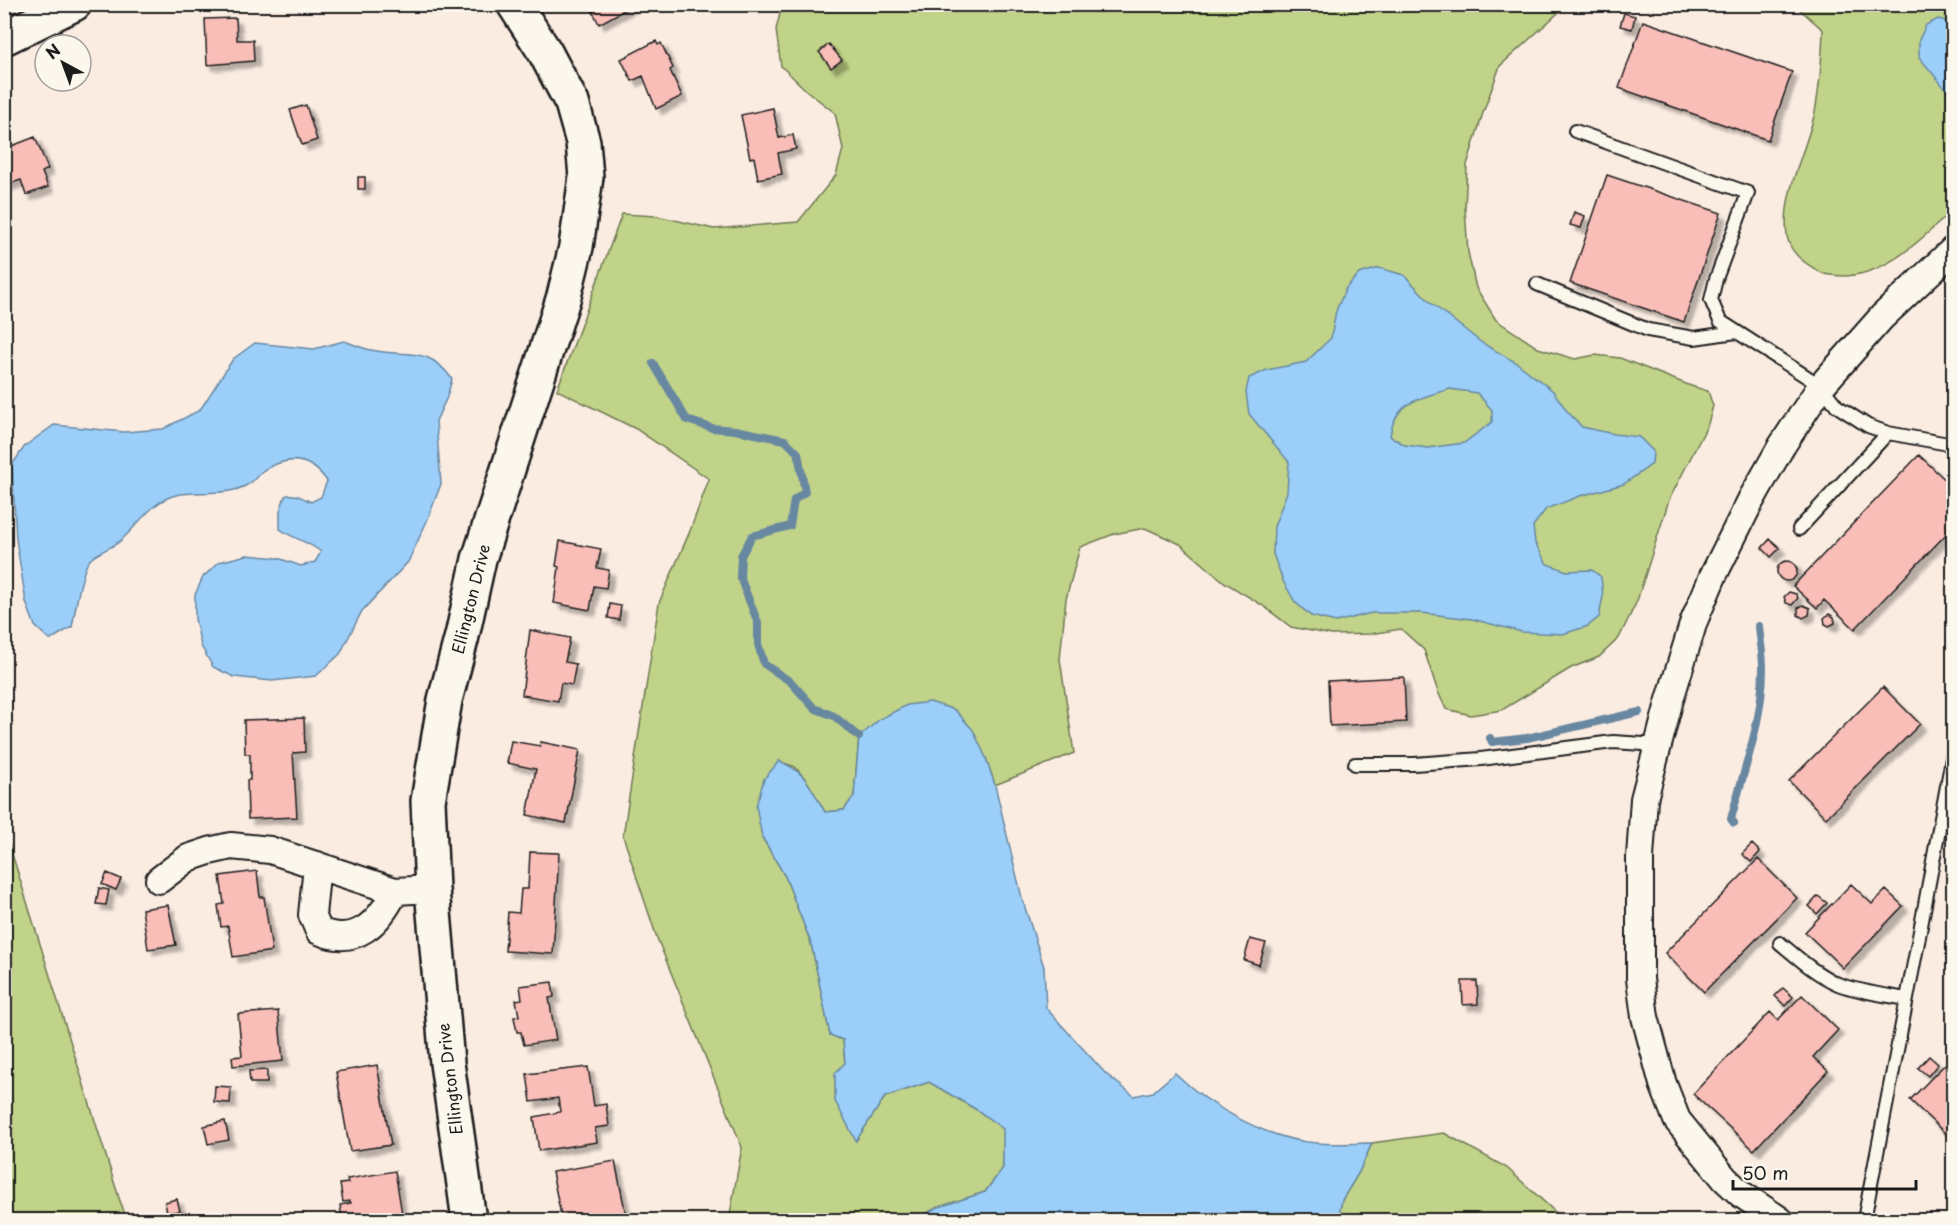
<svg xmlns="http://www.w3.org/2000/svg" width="1958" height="1225" viewBox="0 0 1958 1225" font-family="'Playpen Sans',sans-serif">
<defs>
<filter id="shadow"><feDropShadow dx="5.5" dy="5.5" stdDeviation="1.5" flood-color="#0004"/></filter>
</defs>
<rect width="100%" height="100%" fill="#fbece2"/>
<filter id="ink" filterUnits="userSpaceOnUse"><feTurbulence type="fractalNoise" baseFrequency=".0167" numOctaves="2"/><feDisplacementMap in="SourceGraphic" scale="12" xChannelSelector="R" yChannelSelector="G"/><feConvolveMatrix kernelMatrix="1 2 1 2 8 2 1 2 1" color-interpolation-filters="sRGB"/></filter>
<g filter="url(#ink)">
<path fill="#c0d388" stroke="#6e7852" stroke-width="1.5" d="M1568 4 1500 66 1483 113 1467 165 1465 209 1468 252 1476 288 1496 320 1538 348 1575 359 1595 355 1620 358 1691 386 1708 391 1713 406 1708 424 1669 500 1637 601 1619 638 1599 657 1571 668 1502 710 1471 715 1446 709 1438 692 1424 650 1401 629 1370 634 1332 635 1291 627 1262 605 1224 582 1180 544 1145 528 1114 534 1080 547 1066 599 1060 659 1074 753 995 785 986 758 859 737 854 796 844 810 825 812 806 780 795 767 778 761 762 837 785 876 811 943 830 1035 843 1040 845 1063 835 1100 856 1140 885 1097 929 1082 977 1110 1004 1129 1003 1168 985 1192 936 1208 915 1220H729L742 1147 657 938 623 836 659 603 690 531 709 479 636 429 557 390 622 214 657 216 714 229 798 222 836 175 843 149 835 113 807 91 781 66 776 30 782 5Z
M1795 5H1953V210C1922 238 1887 276 1842 276 1834 275 1827 276 1820 272 1806 264 1790 254 1787 236 1781 194 1806 152 1815 112 1820 85 1822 57 1823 30Z
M4 828 119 1198 127 1220H5Z
M1444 1133 1507 1168 1564 1220H1338L1342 1200 1359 1172 1372 1143Z"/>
<path fill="#9bcff9" stroke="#6887a1" stroke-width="1.5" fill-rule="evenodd" d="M1938 19 1946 21 1951 30H1953V98L1919 57V40L1926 25Z
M1379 268 1404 275 1431 303 1482 343 1517 363 1553 391 1567 411 1582 427 1614 434 1639 437 1653 451 1652 464 1624 484 1580 496 1546 509 1533 526 1535 543 1547 564 1567 571 1592 570 1601 577 1603 596 1599 617 1588 626 1563 634 1522 632 1472 619 1421 613H1371L1336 622 1311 616 1295 602 1283 581 1273 554 1274 527 1287 492 1289 462 1249 414 1246 392 1249 378 1267 370 1306 362 1331 338 1336 311 1346 288 1359 274ZM1450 389 1477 393 1492 410V422L1464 443 1428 448 1405 445 1390 436C1395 401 1421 398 1450 389Z
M344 341C353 344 362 348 371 350 406 358 427 344 452 379L447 397 436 421 441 484 427 521 408 562 362 611 340 654 316 676 272 681 234 677 213 667 201 646 195 619V595L203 577 219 562 247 555 278 558 301 566 315 562 321 552C308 541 293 539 280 529V511L285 496C293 492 303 498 311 502L321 497 327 481C310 457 289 455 264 470 258 474 254 482 247 485 226 497 199 490 176 495 151 501 138 526 120 541 111 549 96 552 89 561 81 570 75 613 72 627L50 640 35 626 26 602 16 539 12 465 25 446 54 425 124 432 163 429 200 410 233 359 255 343 314 349Z
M930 702 955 710 973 730 986 758 995 785 1022 898 1044 967 1046 1008 1106 1074 1134 1096 1153 1092 1175 1073C1210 1107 1268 1140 1317 1143 1335 1145 1354 1143 1372 1143L1359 1172 1342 1200 1338 1220H915L936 1208 985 1192 1003 1168V1129L977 1110 929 1082 885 1097 856 1141 835 1101V1073L845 1063 843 1040 830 1035 811 943 785 876 762 837 756 806 764 779 779 761C807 772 811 788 825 812L844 810 854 796 859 737 880 719 907 705Z"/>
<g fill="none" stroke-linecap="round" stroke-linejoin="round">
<path stroke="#6887a1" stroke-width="8" d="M653 363 687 420 712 428 735 430 785 440 798 453 805 492 794 500 790 526 752 536 741 556 740 577 758 623V644L764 664 791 682 814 708 834 716 859 737
M1490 738 1492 742 1527 738 1639 712
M1734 823 1731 819C1744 769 1763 720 1763 668 1763 654 1760 640 1759 626"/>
</g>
<path fill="#fabeb9" stroke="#1c1c1c" stroke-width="1.5" filter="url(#shadow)" d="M589 4H631L632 6 599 24Z
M1624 13 1635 16 1632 29 1620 26Z
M236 18 237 40H253L254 61 207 65 205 19Z
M1643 21 1792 72 1768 140 1619 88Z
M656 41 658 45 661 43 673 68 670 70 682 96 656 109 643 76 632 81 621 59Z
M829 44 842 60 831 68 819 52Z
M306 105 317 140 302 145 290 110Z
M773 108 779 138 793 135 796 149 778 153 782 174 758 179 754 157 750 158 741 115Z
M35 137 48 169 42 172 48 187 26 195 21 180 4 186V149Z
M1607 175 1721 213 1684 322 1570 283Z
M358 177H365V189H358Z
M1574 212 1585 216 1581 228 1570 225Z
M1919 455 1954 488V526L1855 629 1824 600 1817 608 1793 586Z
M1770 539 1780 548 1771 557 1762 548Z
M560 541 601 549 597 568 609 570 606 588 594 586 590 610 554 603 559 567 556 566Z
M1777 571a10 10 0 1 1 20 0a10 10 0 1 1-20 0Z
M1789 592 1796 594 1798 598 1792 605 1786 603 1784 597Z
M610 604 621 606 619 620 608 618Z
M1803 605 1810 608 1809 615 1803 618 1798 615V608Z
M1829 614 1834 617 1835 623 1829 626 1825 624 1824 618Z
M530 630 570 638 565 662 576 664 572 685 561 683 558 701 522 695Z
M1404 677 1406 722 1330 726 1328 681Z
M1883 687 1920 724 1826 818 1789 781Z
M304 718 305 752 293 753 297 817 248 819 247 780H250V754H245L244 720Z
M511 741 540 746 541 742 580 750 566 823 527 815 536 769 507 763Z
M1752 844 1760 852 1751 862 1742 854Z
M530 852 559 853 553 954 505 951 508 912 519 913 521 889H528Z
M1758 859 1797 898 1704 992 1665 953Z
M257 871 260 897H264L272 951 233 957 228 926 221 927 218 905 224 904 220 876Z
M107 873 121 879 116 890 102 884Z
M1851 884 1872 904 1886 890 1903 906 1843 968 1805 932Z
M99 888 109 890 106 905 96 904Z
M1818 896 1827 903 1817 914 1809 906Z
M168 905 176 945 148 949 142 909Z
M1250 939 1266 943 1259 965 1244 960Z
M1462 981H1477L1478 1004 1463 1005Z
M552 982 554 997 549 998 556 1040 524 1045 521 1032H517L514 1017 519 1016 516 1000 522 999 520 986Z
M1783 988 1793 997 1785 1006 1775 996Z
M1802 995 1838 1030 1813 1057 1828 1071 1754 1150 1693 1094 1770 1012 1778 1020Z
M278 1011 283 1061 233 1066 232 1057 242 1056 238 1014Z
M1954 1055V1125L1945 1133 1910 1100Z
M1929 1056 1938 1064 1928 1076 1918 1068Z
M377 1065 391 1145 350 1151 336 1072Z
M588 1067 594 1106 606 1104 609 1126 595 1128 597 1142 539 1151 534 1117 560 1112 558 1098 531 1102 527 1074Z
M267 1070V1083H250L249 1071Z
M215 1086 231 1087 230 1103 214 1102Z
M225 1121 229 1140 208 1144 204 1126Z
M615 1161 627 1220H562L552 1172Z
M395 1171 403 1220H353V1217L342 1219 340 1205 351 1203 350 1201 343 1202 340 1184 348 1183 347 1179Z
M177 1199 180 1211 167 1213 165 1202Z"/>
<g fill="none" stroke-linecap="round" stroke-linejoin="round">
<defs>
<path id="lane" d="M1575 131 1748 193 1716 279 1711 300 1720 321 1821 386 1837 406 1868 426 1888 433 1954 445
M1537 284 1648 330 1694 338 1736 332
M1799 529 1888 433
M1355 764H1414L1481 759 1613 742 1659 745
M1780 943C1798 958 1817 975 1838 984 1860 992 1884 995 1907 999
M1864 1220 1918 942 1954 748"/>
<path id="street" d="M317 865 312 915 319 931C356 947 379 923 395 891
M159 880 188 858 209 851 231 846 270 850 395 891 432 889
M1780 1220 1741 1194 1725 1179 1677 1120 1663 1084 1645 1017 1640 979V857L1644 799 1669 703 1694 621 1713 576 1751 500 1781 447 1821 386 1882 317 1954 249"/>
<path id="secondary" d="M4 38 74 4
M469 1220 447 1063 432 889 428 801 445 700 462 636 479 559 564 296 576 247 586 177 583 142 572 103 545 52 514 4"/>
</defs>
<use href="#lane" stroke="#1c1c1c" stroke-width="16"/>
<use href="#street" stroke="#1c1c1c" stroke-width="30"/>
<use href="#secondary" stroke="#1c1c1c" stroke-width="38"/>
<use href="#lane" stroke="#fbf7ec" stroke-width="12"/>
<use href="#street" stroke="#fbf7ec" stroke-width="26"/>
<use href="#secondary" stroke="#fbf7ec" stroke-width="33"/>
</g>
</g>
<g text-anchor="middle" stroke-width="6" stroke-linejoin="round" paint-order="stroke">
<g font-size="16" fill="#1c1c1c" stroke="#fbf7ec">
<text transform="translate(471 599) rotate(-76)" y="6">Ellington Drive</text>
<text transform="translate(450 1079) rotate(-97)" y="6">Ellington Drive</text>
</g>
</g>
<rect width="1958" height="1225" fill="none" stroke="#fbf7ec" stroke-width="24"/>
<rect x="12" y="12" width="1934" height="1201" fill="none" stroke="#1c1c1c" stroke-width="2" filter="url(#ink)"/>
<g transform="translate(63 63) rotate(319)"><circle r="28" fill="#fbf7ec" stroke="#a29f99" stroke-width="1.5"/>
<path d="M0-4.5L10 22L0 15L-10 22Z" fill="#1c1c1c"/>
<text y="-9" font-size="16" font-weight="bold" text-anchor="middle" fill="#1c1c1c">N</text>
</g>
<path d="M1733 1180v9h183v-9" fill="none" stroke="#1c1c1c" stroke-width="3"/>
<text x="1742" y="1180" font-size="18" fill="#1c1c1c" stroke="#fbf7ec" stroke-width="4.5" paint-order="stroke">50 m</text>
</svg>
